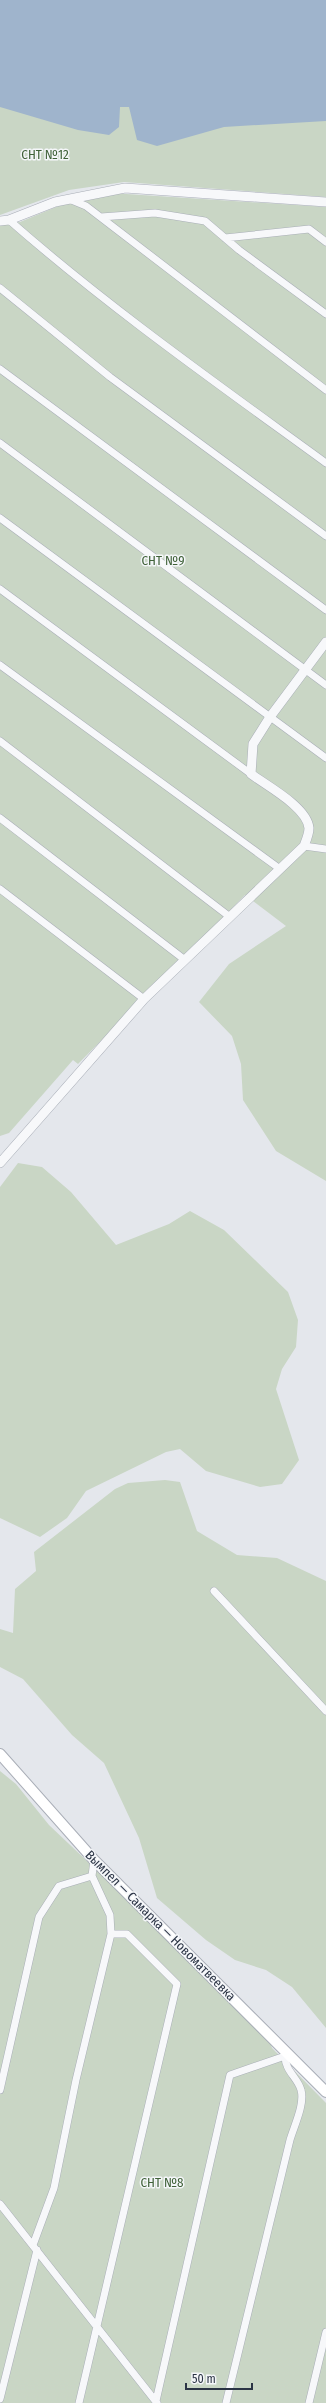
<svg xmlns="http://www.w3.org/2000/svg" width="326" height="2403" viewBox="0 0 326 2403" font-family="'Fira Sans Condensed',sans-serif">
<rect width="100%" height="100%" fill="#e4e7ec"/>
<path fill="#c9d6c5" d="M0 0H326V197L124 182 69 190 0 215Z
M111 193 326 207V1181L276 1151 243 1100 241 1064 232 1036 199 1002 229 964 286 926 245 895 78 1064 73 1060 9 1133 0 1136V225L20 222 61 205Z
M18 1163 42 1167 71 1192 116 1245 169 1224 190 1211 224 1230 288 1292 298 1320 296 1347 282 1369 276 1389 299 1460 282 1484 260 1487 206 1471 180 1449 166 1452 86 1491 67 1518 40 1537 0 1518V1187Z
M165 1480 180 1482 197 1531 237 1555 277 1558 326 1581V2028L292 1987 266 1970 235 1960 206 1940 157 1898 139 1838 104 1763 72 1735 23 1679 0 1667V1629L13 1633 15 1589 36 1571 34 1552 115 1489 128 1483Z
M0 1771 16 1784 49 1825 125 1897 206 1980 270 2042 272 2048 326 2103V2403H0Z"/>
<path fill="#9fb4cc" d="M0 0H326V121L224 127 157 146 137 140 129 107H120L119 127 109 135 78 130 0 107Z"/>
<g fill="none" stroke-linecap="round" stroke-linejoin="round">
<defs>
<path id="minor" d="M69 199 86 206 326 390
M101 217 155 213 205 221 239 250 326 314
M9 220C108 307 219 385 326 463
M225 238 309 229 326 242
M0 288 110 377 326 536
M0 369 326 610
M0 443 326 685
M0 518 326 758
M0 589 251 774
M0 665 280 869
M0 741 230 917
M0 818 185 960
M304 846 326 849
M0 889 144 999
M214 1591 326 1711
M0 2090 39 1917 59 1886 92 1876 94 1860
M0 2204 157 2403
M33 2245 54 2188 76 2080 111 1934 110 1915 92 1876
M0 2399 37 2250
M156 2401 230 2075 285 2056 287 2053
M79 2403 177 1984 127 1934H111
M226 2403 290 2140C294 2126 305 2104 301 2090 298 2078 285 2071 285 2056
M309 2403 326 2332"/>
<path id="tertiary" d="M0 221 9 220 55 202 125 188 326 202
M0 1163 144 999 304 846C306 841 309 834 309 828 307 807 267 786 251 774L253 744 270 717 326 642"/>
<path id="secondary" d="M0 1754 94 1860 326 2092"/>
</defs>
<use href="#minor" stroke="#a9aeb7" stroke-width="8"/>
<use href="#tertiary" stroke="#a9aeb7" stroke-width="10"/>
<use href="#secondary" stroke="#a9aeb7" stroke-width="12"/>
<use href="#minor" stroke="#f7f8fa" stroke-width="7"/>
<use href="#tertiary" stroke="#f7f8fa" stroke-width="9"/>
<use href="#secondary" stroke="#fff" stroke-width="10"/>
</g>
<g text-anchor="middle" stroke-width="3" stroke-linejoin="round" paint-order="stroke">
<g font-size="13" fill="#3f6138" stroke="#f4f6f9">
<text x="45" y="159">СНТ №12</text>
<text x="163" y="565">СНТ №9</text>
<text x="162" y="2187">СНТ №8</text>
</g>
<g font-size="13" fill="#2b3445" stroke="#f4f6f9">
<text transform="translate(161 1925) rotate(45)" y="5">Вымпел — Самарка — Новоматвеевка</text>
</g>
</g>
<path d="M186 2383v6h66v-6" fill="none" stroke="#2b3445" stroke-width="2"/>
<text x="192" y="2383" font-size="12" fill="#2b3445" stroke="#f4f6f9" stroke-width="3" paint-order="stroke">50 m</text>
</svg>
